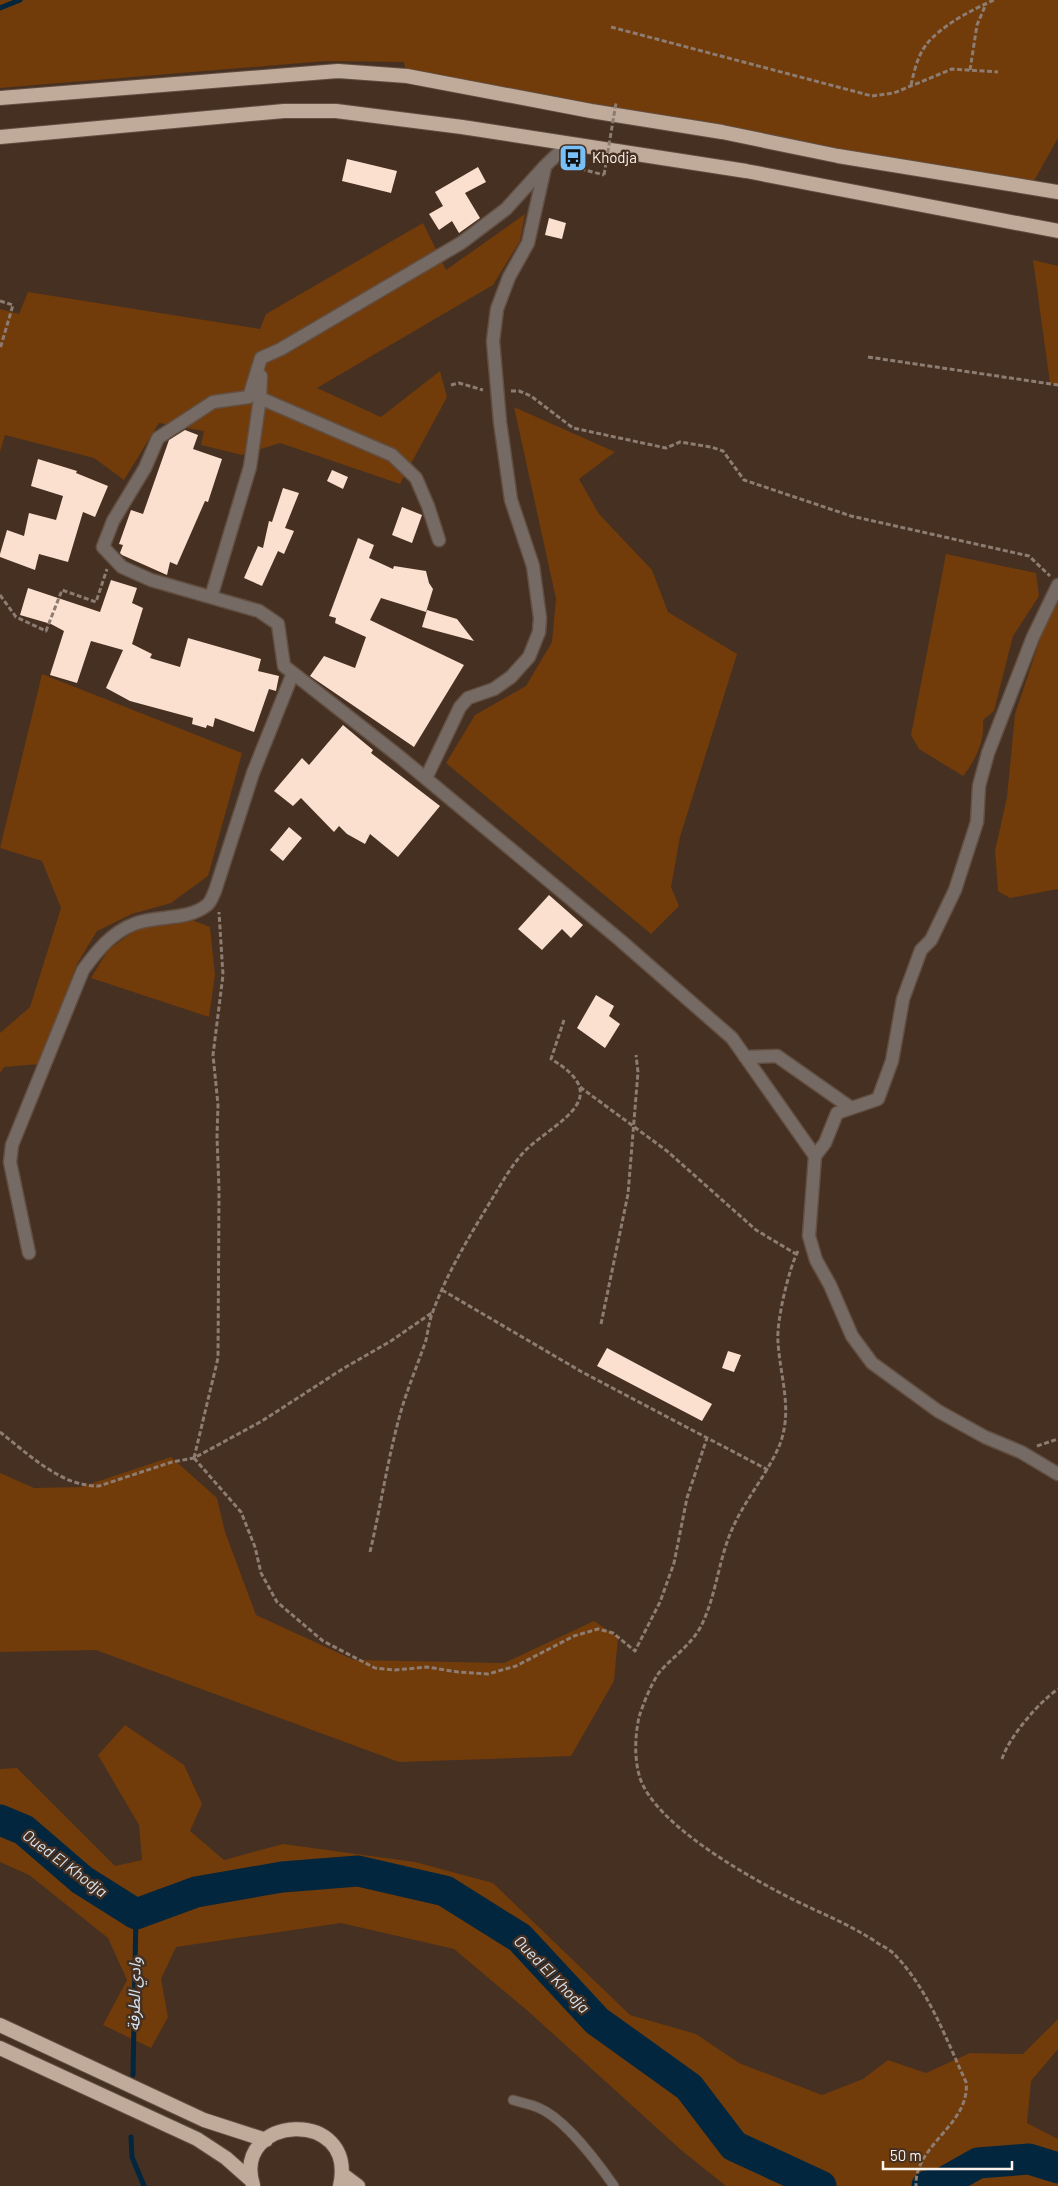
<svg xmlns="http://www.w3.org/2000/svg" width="1058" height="2186" viewBox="0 0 1058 2186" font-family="Barlow,'Noto Sans Arabic',sans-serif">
<rect width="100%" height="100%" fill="#453022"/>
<path fill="#713b0a" d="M0 0H1058V138L1030 188 407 76 404 62 326 61 0 88Z
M525 214 520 241 493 285 317 388 381 417 440 371 447 397 400 484 280 443 242 455 201 445 204 431 159 423 124 480 94 458 5 435 0 452V309L19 314 28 292 260 329 266 314 423 223 446 270Z
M1033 260 1058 266V385L1050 383Z
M514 407 615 452 579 479 599 514 652 570 668 612 737 654 680 837 671 887 679 906 651 934 446 763 475 715 526 686 552 642 556 599Z
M946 554 1036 573 1039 596 1013 636 994 711 983 720C985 741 976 760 963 776L919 749 911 735Z
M1058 586V889L1010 898 998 891 995 851 1007 797 1015 714Z
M42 674 242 753 208 876 171 903 132 914 97 931 77 964 40 1064 4 1067 0 1073V1033L30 1007 61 908 42 861 0 848Z
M192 920 210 927 215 975 209 1017 91 978 108 950 137 929Z
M171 1457 217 1498 225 1532 256 1615 354 1660 504 1663 594 1621 618 1637 614 1681 571 1756 399 1762 96 1650 0 1652V1473L34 1488 81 1487Z
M125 1725 184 1765 202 1804 190 1831 224 1860 283 1844 415 1862 493 1883 630 2015 696 2034 739 2063 822 2095 863 2079 888 2060 926 2073 970 2053 1023 2054 1058 2019V2049L1031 2081 1027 2123 1058 2139V2186H726L681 2150 529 2012 454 1949 341 1923 176 1947 161 1979 168 2017 151 2048 103 2025 127 1980 108 1938 29 1875 0 1862V1769L17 1768 115 1866 142 1860 139 1825 98 1755Z"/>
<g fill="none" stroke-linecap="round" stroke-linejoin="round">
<path stroke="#02263e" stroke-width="5" d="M0 8 20 0
M133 2075 136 1914
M131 2137 132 2157 144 2186"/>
<path stroke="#02263e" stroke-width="31" d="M0 1820 24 1830 82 1880 136 1914 196 1892 282 1877 358 1871 445 1891 520 1938 597 2021 689 2087 734 2146 821 2186
M927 2186 939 2185 978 2163 1029 2159 1058 2168"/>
</g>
<path fill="#fbe0cf" d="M347 159 397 171 391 193 342 181Z
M478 167 486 182 465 193 480 218 459 233 452 221 439 230 429 214 443 206 435 192Z
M549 218 566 223 562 239 545 235Z
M185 430 198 435 193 449 222 459 208 502 205 501 177 565 170 562 167 575 122 555 120 553 123 545 119 544 131 510 143 514 169 440Z
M38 459 77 471 76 473 108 486 95 517 83 512 68 562 39 554 35 570 0 557V554L7 530 24 536 29 513 56 520 63 496 31 486Z
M332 470 348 477 343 489 327 481Z
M283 488 299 493 285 528 294 531 284 554 278 551 262 586 244 578 258 546 263 548 269 521 272 522Z
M402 507 422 515 412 543 392 535Z
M358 538 374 545 369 558 393 569 394 566 426 571 429 583 433 589 426 612 381 598 370 620 464 665 414 747 310 676 324 656 355 668 366 637 335 623 336 618 329 616Z
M111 580 137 588 132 603 143 608 132 644 152 654 150 658 180 667 188 638 261 659 258 671 279 676 276 691 269 689 254 732 215 718 213 727 207 725 206 728 192 724 193 718 130 701 106 688 123 650 91 641 77 683 50 675 64 631 51 624 20 615 28 588 100 612Z
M427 610 457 619 474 641 422 627Z
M343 725 373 750 371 753 440 806 398 857 370 834 365 844 347 834 339 826 334 832 301 798 293 806 274 791 302 758 309 765Z
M289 827 302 838 283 861 270 850Z
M549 895 583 925 571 938 562 929 542 950 518 929Z
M596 995 614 1006 609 1016 620 1024 605 1048 577 1028Z
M607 1348 712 1404 702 1421 597 1366Z
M728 1351 741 1355 734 1372 722 1368Z"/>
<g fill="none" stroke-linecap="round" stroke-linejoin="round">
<defs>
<path id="service" d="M513 2100C522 2103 531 2104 539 2108 565 2119 598 2163 614 2186"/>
<path id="minor" d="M568 144 545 166 506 209 461 243 281 349 261 358 249 397 213 402 158 438 145 468 113 521 103 547 122 567 151 580 259 611 278 624 284 666 400 757 620 940 732 1038 815 1156 809 1236 816 1260 830 1285 852 1336 872 1363 938 1411 985 1437 1021 1452 1058 1474
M261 376 260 398 392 455 416 478 428 506 439 540
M211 597 250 467 260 398
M426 778 460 707 468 698 494 689 511 677 529 657 539 632 540 618 533 566 511 500 500 422 493 341 497 309 509 277 528 243 545 167
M745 1057 777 1056 851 1108
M815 1156 825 1143 837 1113 878 1099 892 1061 903 999 921 950 931 940 955 890 977 822 979 786 988 753 1033 637 1058 585
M29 1253 10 1162 12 1145 83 970C97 951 111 933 134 924 156 915 188 921 207 905 211 902 213 895 215 891L253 773 293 673"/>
<path id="trunk" d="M0 98 338 71 407 76 591 111 722 132 838 156 1058 192
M0 137 284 111H336L462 127 746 171 1058 231
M0 2025 204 2120 266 2140
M0 2048 197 2139 226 2158 252 2181
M342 2174 358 2186
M253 2185C231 2115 358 2106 340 2186"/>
</defs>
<use href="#service" stroke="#624f42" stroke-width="11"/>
<use href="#minor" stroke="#624f42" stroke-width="15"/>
<use href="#trunk" stroke="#624f42" stroke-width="16"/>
<path stroke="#8d7c71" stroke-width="3" stroke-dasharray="5 2.5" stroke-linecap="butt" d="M611 27 872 96 894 93 952 69 998 72
M970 70 977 25 986 4
M911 85C914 72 917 57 926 45 939 27 973 9 994 0
M566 165 604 175
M0 301 13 305 0 349
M868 357 1058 385
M451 385 459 383 483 390
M511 391H519L531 396 573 428 666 448 680 442 711 447 723 451 744 480 851 516 1029 556 1050 576
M0 595 16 617 46 631 62 590 96 602 107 569
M580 1087 667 1151 756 1230 796 1254
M798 1251C789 1268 776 1322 778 1342 780 1377 793 1409 780 1444 768 1473 747 1497 734 1525 718 1558 717 1596 700 1628 689 1647 671 1658 658 1674 651 1685 643 1704 639 1717 635 1736 634 1759 640 1778 656 1826 752 1879 796 1901 825 1915 853 1926 879 1944 885 1947 892 1951 896 1956 929 1991 946 2039 966 2082 971 2124 914 2145 916 2186
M442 1290 582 1372 768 1470
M601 1324 628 1194 638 1072 636 1055
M0 1432C28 1454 62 1487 99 1486L172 1462 194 1458 262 1421 344 1368 391 1341 433 1312
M1037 1446 1058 1439
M194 1458 241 1512 255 1547 261 1573 277 1602 323 1641 375 1668 395 1670 427 1667 458 1672 488 1674 516 1666 574 1636 598 1629 613 1633 635 1651 660 1602 674 1563 687 1498 707 1438
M194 1458 218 1358 219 1190 217 1136 218 1105 213 1055 223 975 219 912
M370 1552C381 1505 388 1457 401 1411 408 1387 418 1364 426 1340 428 1331 429 1322 432 1314 447 1272 472 1232 495 1194 504 1179 515 1160 528 1148 559 1120 615 1097 551 1059L564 1020
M1002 1759C1009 1737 1039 1702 1058 1689"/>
<use href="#service" stroke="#756b64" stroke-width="9"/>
<use href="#minor" stroke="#756b64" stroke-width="12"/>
<use href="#trunk" stroke="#c0aa9a" stroke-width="14"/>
<path stroke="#8d7c71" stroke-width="3" stroke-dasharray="5 2.5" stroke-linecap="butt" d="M604 175 616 103"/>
</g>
<defs>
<symbol id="bus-square" viewBox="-11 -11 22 22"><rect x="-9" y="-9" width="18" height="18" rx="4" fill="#78bff7" stroke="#453022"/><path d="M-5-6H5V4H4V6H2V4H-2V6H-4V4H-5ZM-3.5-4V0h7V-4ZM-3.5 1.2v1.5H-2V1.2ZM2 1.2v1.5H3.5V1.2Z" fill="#111"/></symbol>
</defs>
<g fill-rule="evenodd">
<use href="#bus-square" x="557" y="142" width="32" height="32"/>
</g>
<g text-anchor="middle" stroke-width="5" stroke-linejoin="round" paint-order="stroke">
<g font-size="15" fill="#fdf3eb" stroke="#453022" text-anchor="start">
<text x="592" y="163">Khodja</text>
</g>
<g font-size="16" font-style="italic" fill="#d6e6f4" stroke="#453022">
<text transform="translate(65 1863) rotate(37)" y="6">Oued El Khodja</text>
<text transform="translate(552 1974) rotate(46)" y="6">Oued El Khodja</text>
<text transform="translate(134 1994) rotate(-89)" y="6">وادي الطرفة</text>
</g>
</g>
<path d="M883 2161v8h129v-8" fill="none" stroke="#fdf3eb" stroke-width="2.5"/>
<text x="890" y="2161" font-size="15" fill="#fdf3eb" stroke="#453022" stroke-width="4" paint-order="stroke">50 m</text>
</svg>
